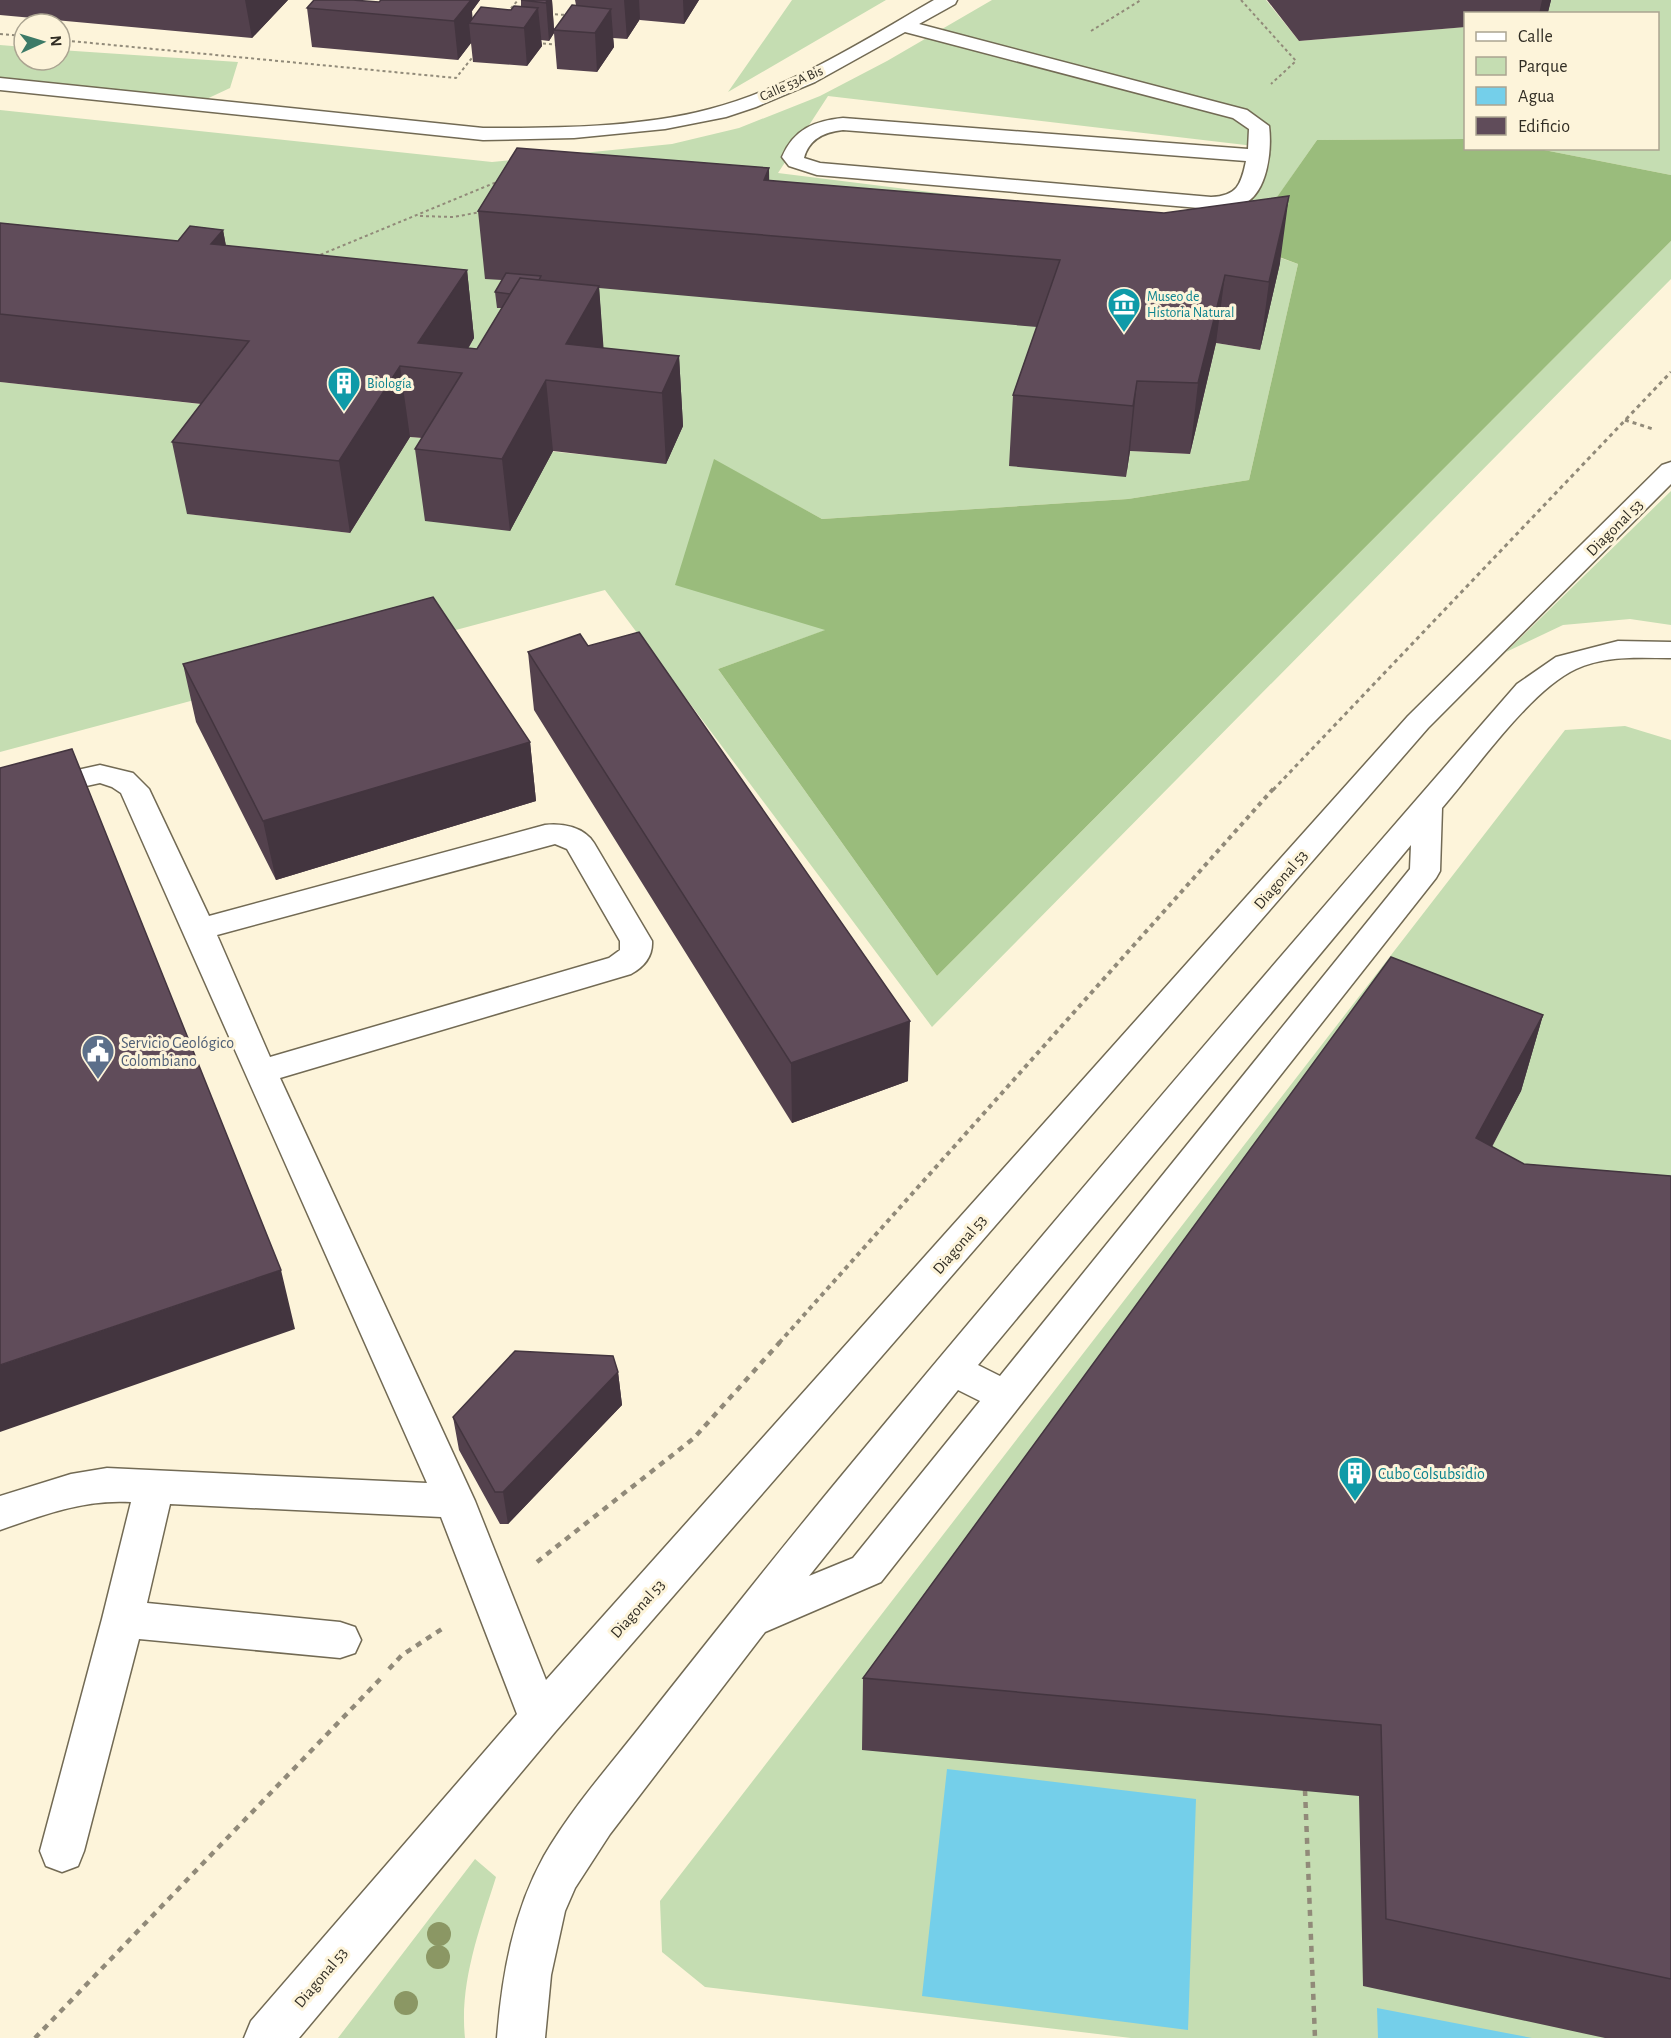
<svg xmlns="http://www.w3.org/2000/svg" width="1671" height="2038" viewBox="0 0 1671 2038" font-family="'Alegreya Sans',sans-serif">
<rect width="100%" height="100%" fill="#fdf4da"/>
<path fill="#c5ddb2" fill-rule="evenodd" d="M792 0H886L728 92Z
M992 0H1266L1299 41 1465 27V139L1317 140 1244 245 1298 264 1249 480 1128 499 822 519 714 460 826 630 718 669 937 976 1671 241V279L932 1027 605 590 0 752V382L262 411 188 514 350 533 410 437 665 463 427 413 474 338 0 288V110L492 162 672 144 739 128 820 96 887 61ZM828 96 1254 146 1227 229 778 173ZM770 235 1260 350 1216 343 1190 454 1130 451 1126 477 1056 328Z
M1538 0H1671V175L1539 149 1658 148V14L1546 13Z
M0 45 24 47V60H60V50L238 62 230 88 198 103 0 84Z
M1671 491V625L1630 619 1563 625 1506 652Z
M1625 726 1671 740V2038H1131L705 1987 662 1952 660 1901 1565 730Z
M475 1859 496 1877C480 1928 459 1983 465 2038H338Z"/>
<path fill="#9abc7c" d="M1465 139 1466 148 1539 149 1671 175V241L937 976 718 669 825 630 675 585 714 459 822 519 1128 499 1249 480 1298 264 1244 244 1317 140Z"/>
<path fill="#74cfea" d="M947 1769 1196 1799 1188 2030 922 1996Z
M1377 2008 1532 2038H1378Z"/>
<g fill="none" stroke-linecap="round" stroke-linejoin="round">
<defs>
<path id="minor" d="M934 0H957L955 4 919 24 1247 110 1269 126C1272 149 1268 192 1244 204 1234 209 1222 209 1211 209L817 175 789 166 782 157C794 129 814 121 843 118L1248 149 1249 129 1233 118 905 32 815 82 756 107 726 117 665 129 574 138 483 140 0 90V78L483 128C556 128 639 128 710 109 790 88 863 41 934 0ZM843 130 1246 161C1241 185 1237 196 1211 197L820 163 804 158C809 139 824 132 843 130Z
M1671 462V484L1428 728 555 1732 299 2038H244L251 2021 517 1714 441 1517 170 1504 147 1603 340 1622 355 1627 361 1640 355 1653 340 1658 139 1639 84 1851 78 1866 62 1872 46 1866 40 1851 102 1619 131 1502C84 1499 43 1515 0 1530V1496L71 1474 107 1468 427 1483 121 793 112 787 100 783 0 805V787L100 765 133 773 149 789 209 916 545 825C563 823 584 827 594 843L652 941C653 956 644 967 631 974L280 1078 475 1501 546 1680 1408 716 1662 465ZM555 844 567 849 620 941V950L609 958 270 1057 217 935Z
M1618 641 1671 642V658C1639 658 1606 655 1576 669 1533 689 1483 759 1452 796L1442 808 1440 871 1436 878 881 1582 765 1632 610 1834 575 1888 565 1911 551 1975 545 2038H497C502 1975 513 1912 544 1856 573 1806 612 1763 647 1718 715 1632 782 1547 852 1463 1070 1200 1293 941 1517 684L1556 657ZM1411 845 1410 869 1000 1376 978 1365ZM958 1390 980 1401 853 1558 809 1576Z"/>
</defs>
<use href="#minor" stroke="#726a54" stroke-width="3"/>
<path stroke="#918a79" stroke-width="2" stroke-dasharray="3 3" stroke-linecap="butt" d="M1241 0 1296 61 1271 84
M507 13 518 0
M549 14 568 15
M1091 31 1141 0
M0 34 24 36
M60 40 456 78 475 54
M537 43 560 45
M420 216 453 217 481 212
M315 257 499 181"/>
<path stroke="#918a79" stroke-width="3" stroke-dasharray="4 4" stroke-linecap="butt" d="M1625 420 1653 429
M1273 790 1671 372"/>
<path stroke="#918a79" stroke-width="4" stroke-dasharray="4.5 4.5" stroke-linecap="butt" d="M779 1343 1274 788"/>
<path stroke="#918a79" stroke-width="4.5" stroke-dasharray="6 6" stroke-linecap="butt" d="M537 1562 694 1438 780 1342
M389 1669 402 1655 445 1627
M1305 1790 1315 2038
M35 2038 384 1675"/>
<use href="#minor" fill="#fff" fill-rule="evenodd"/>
</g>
<g fill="#8b9764">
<circle cx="439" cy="1934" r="12"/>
<circle cx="438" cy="1957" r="12"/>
<circle cx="406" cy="2003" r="12"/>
</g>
<path fill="#53414d" d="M0 0H288L252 38 0 15Z
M480 0 472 11V19L511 10 521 6V0H552L554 29 576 5 575 0H699L684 24 640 20V19L627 39 613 38 614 47 597 72 557 69 554 33 549 41 541 40 542 46 527 66 473 62 471 43 458 60 312 47 307 8Z
M1267 0H1551L1548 12 1546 14H1466V27L1299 41Z
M769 168V181L1280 263 1260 350 1216 343 1190 454 1130 451 1126 477 1009 466 1013 395 1037 327 599 288 603 348 679 356 683 426 666 464 553 451 510 531 425 521 415 449 422 438 410 437 350 533 187 514 172 442 201 404 0 382V223L178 241 223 230 226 246 467 270 474 338 468 349H477L502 308H497L495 292 502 280 485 279 478 211Z
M588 646 908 1081 792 1123 534 710 528 652Z
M183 664 530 742 536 801 276 880 196 722Z
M1543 1015 1521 1091 1492 1147 1524 1164 1671 1176V2038H1605L1363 1986 1359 1796 862 1750 863 1678Z
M618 1372 622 1405 508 1524H500L459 1450 453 1417Z"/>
<path fill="#43353f" d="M245 0H288L252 38Z
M464 0H480L472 11 473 23H469L471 43 458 60 454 21Z
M547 0H552L554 30V33L549 41 546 3Z
M624 0H639L640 19 627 39Z
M683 0H699L684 24Z
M1542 0H1551L1548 12 1546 14H1539Z
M538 8 542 46 527 66 524 28Z
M611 9 614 47 597 72 595 33Z
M769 168 770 234 764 180Z
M1289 196 1280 263 1260 350 1269 282Z
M223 230 235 297 211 244Z
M467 270 474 338 453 372 418 343Z
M1225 275 1216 343 1190 454 1198 383Z
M599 286 604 354 566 344Z
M679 356 683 426 666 464 662 393Z
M400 366 410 437 350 533 339 461Z
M546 380 553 451 510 531 502 459Z
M1137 381 1130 451 1126 477 1133 406Z
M530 742 536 801 276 880 263 821Z
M1543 1015 1521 1091 1455 1215 1476 1138Z
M910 1021 908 1081 792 1123 791 1063Z
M281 1270 295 1329 0 1432V1365Z
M618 1372 622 1405 508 1524 503 1492Z"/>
<path fill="#604c5a" stroke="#43353f" stroke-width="1.5" d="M314 0H352L379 2 381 0H471L454 21 307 8Z
M521 0H547L546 3Z
M572 5 611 9 595 33 554 30Z
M514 6 538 8 524 28 469 23 481 7 511 10Z
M517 148 769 168 764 180 1164 213 1289 196 1269 282 1225 275 1198 383 1137 381 1133 406 1013 395 1060 260 478 211Z
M0 223 178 241 190 226 223 230 211 244 467 270 418 343 477 349 520 278 599 286 566 344 679 356 662 393 546 380 502 459 415 449 462 373 400 366 339 461 172 442 249 341 0 314Z
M506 273 541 276 539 280 520 278 510 294 495 292Z
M433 597 530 742 263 821 183 664Z
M639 632 910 1021 791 1063 528 652 580 634 588 646Z
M72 749 281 1270 0 1365V768Z
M1391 957 1543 1015 1476 1138 1524 1164 1671 1176V1979L1386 1919 1381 1725 863 1678Z
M515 1351 613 1356 618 1372 503 1492H495L453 1417Z"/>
<defs>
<symbol id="museum-pin" viewBox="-11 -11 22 30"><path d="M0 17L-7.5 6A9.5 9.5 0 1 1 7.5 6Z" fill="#0f9aa8" stroke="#fdf4da"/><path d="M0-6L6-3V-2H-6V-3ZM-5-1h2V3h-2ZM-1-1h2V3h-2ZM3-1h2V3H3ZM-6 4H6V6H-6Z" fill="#fff"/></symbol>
<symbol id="building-pin" viewBox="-11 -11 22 30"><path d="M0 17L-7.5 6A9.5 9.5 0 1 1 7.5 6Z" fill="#0f9aa8" stroke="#fdf4da"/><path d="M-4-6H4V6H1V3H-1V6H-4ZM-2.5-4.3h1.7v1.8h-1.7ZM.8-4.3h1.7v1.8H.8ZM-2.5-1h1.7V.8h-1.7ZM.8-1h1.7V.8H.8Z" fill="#fff"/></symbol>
<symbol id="civic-pin" viewBox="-11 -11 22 30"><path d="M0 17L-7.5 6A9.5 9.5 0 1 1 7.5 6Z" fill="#5c6f8a" stroke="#fdf4da"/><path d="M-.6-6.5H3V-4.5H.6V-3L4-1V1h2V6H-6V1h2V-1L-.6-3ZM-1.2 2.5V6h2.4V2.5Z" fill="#fff"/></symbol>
</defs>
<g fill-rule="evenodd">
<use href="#museum-pin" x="1105" y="285" width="38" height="52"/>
<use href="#building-pin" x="325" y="364" width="38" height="52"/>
<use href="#civic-pin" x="79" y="1032" width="38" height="52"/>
<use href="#building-pin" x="1336" y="1454" width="38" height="52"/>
</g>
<g text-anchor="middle" stroke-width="6" stroke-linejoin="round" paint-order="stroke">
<g font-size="14" fill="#312d24" stroke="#fdf4da">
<text transform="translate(791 83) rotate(-24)" y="5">Calle 53A Bis</text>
</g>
<g font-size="14" fill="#0d838f" stroke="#fdf4da" text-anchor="start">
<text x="1147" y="301">Museo de<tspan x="1147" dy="16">Historia Natural</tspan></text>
<text x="367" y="388">Biología</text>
</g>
<g font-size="16" fill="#312d24" stroke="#fdf4da">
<text transform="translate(1614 527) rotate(-45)" y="6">Diagonal 53</text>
<text transform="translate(1280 879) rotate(-49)" y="6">Diagonal 53</text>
<text transform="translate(959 1244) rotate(-49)" y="6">Diagonal 53</text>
<text transform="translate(637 1608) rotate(-48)" y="6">Diagonal 53</text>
<text transform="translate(320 1977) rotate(-50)" y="6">Diagonal 53</text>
</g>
<g font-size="16" fill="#4e5e75" stroke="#fdf4da" text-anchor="start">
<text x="121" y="1048">Servicio Geológico<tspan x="121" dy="18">Colombiano</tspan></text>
</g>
<g font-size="16" fill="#0d838f" stroke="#fdf4da" text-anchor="start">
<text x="1378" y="1479">Cubo Colsubsidio</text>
</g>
</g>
<rect x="1464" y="12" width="195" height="138" fill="#fdf4da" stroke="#aba491" stroke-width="1.5"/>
<rect x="1476" y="32" width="30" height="9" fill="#ffffff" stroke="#aba491" stroke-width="1.5"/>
<text x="1518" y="42" font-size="18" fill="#312d24">Calle</text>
<rect x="1476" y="57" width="30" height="18" fill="#c5ddb2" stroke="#aba491" stroke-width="1.5"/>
<text x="1518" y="72" font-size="18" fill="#312d24">Parque</text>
<rect x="1476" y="87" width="30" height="18" fill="#74cfea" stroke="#aba491" stroke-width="1.5"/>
<text x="1518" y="102" font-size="18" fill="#312d24">Agua</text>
<rect x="1476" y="117" width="30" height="18" fill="#604c5a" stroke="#aba491" stroke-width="1.5"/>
<text x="1518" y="132" font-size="18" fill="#312d24">Edificio</text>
<g transform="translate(42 42) rotate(86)"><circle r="28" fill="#fdf4da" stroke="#aba491" stroke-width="1.5"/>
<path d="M0-4.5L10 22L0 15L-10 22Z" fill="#3c7a67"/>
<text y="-9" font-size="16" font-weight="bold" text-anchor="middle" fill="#312d24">N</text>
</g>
</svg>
